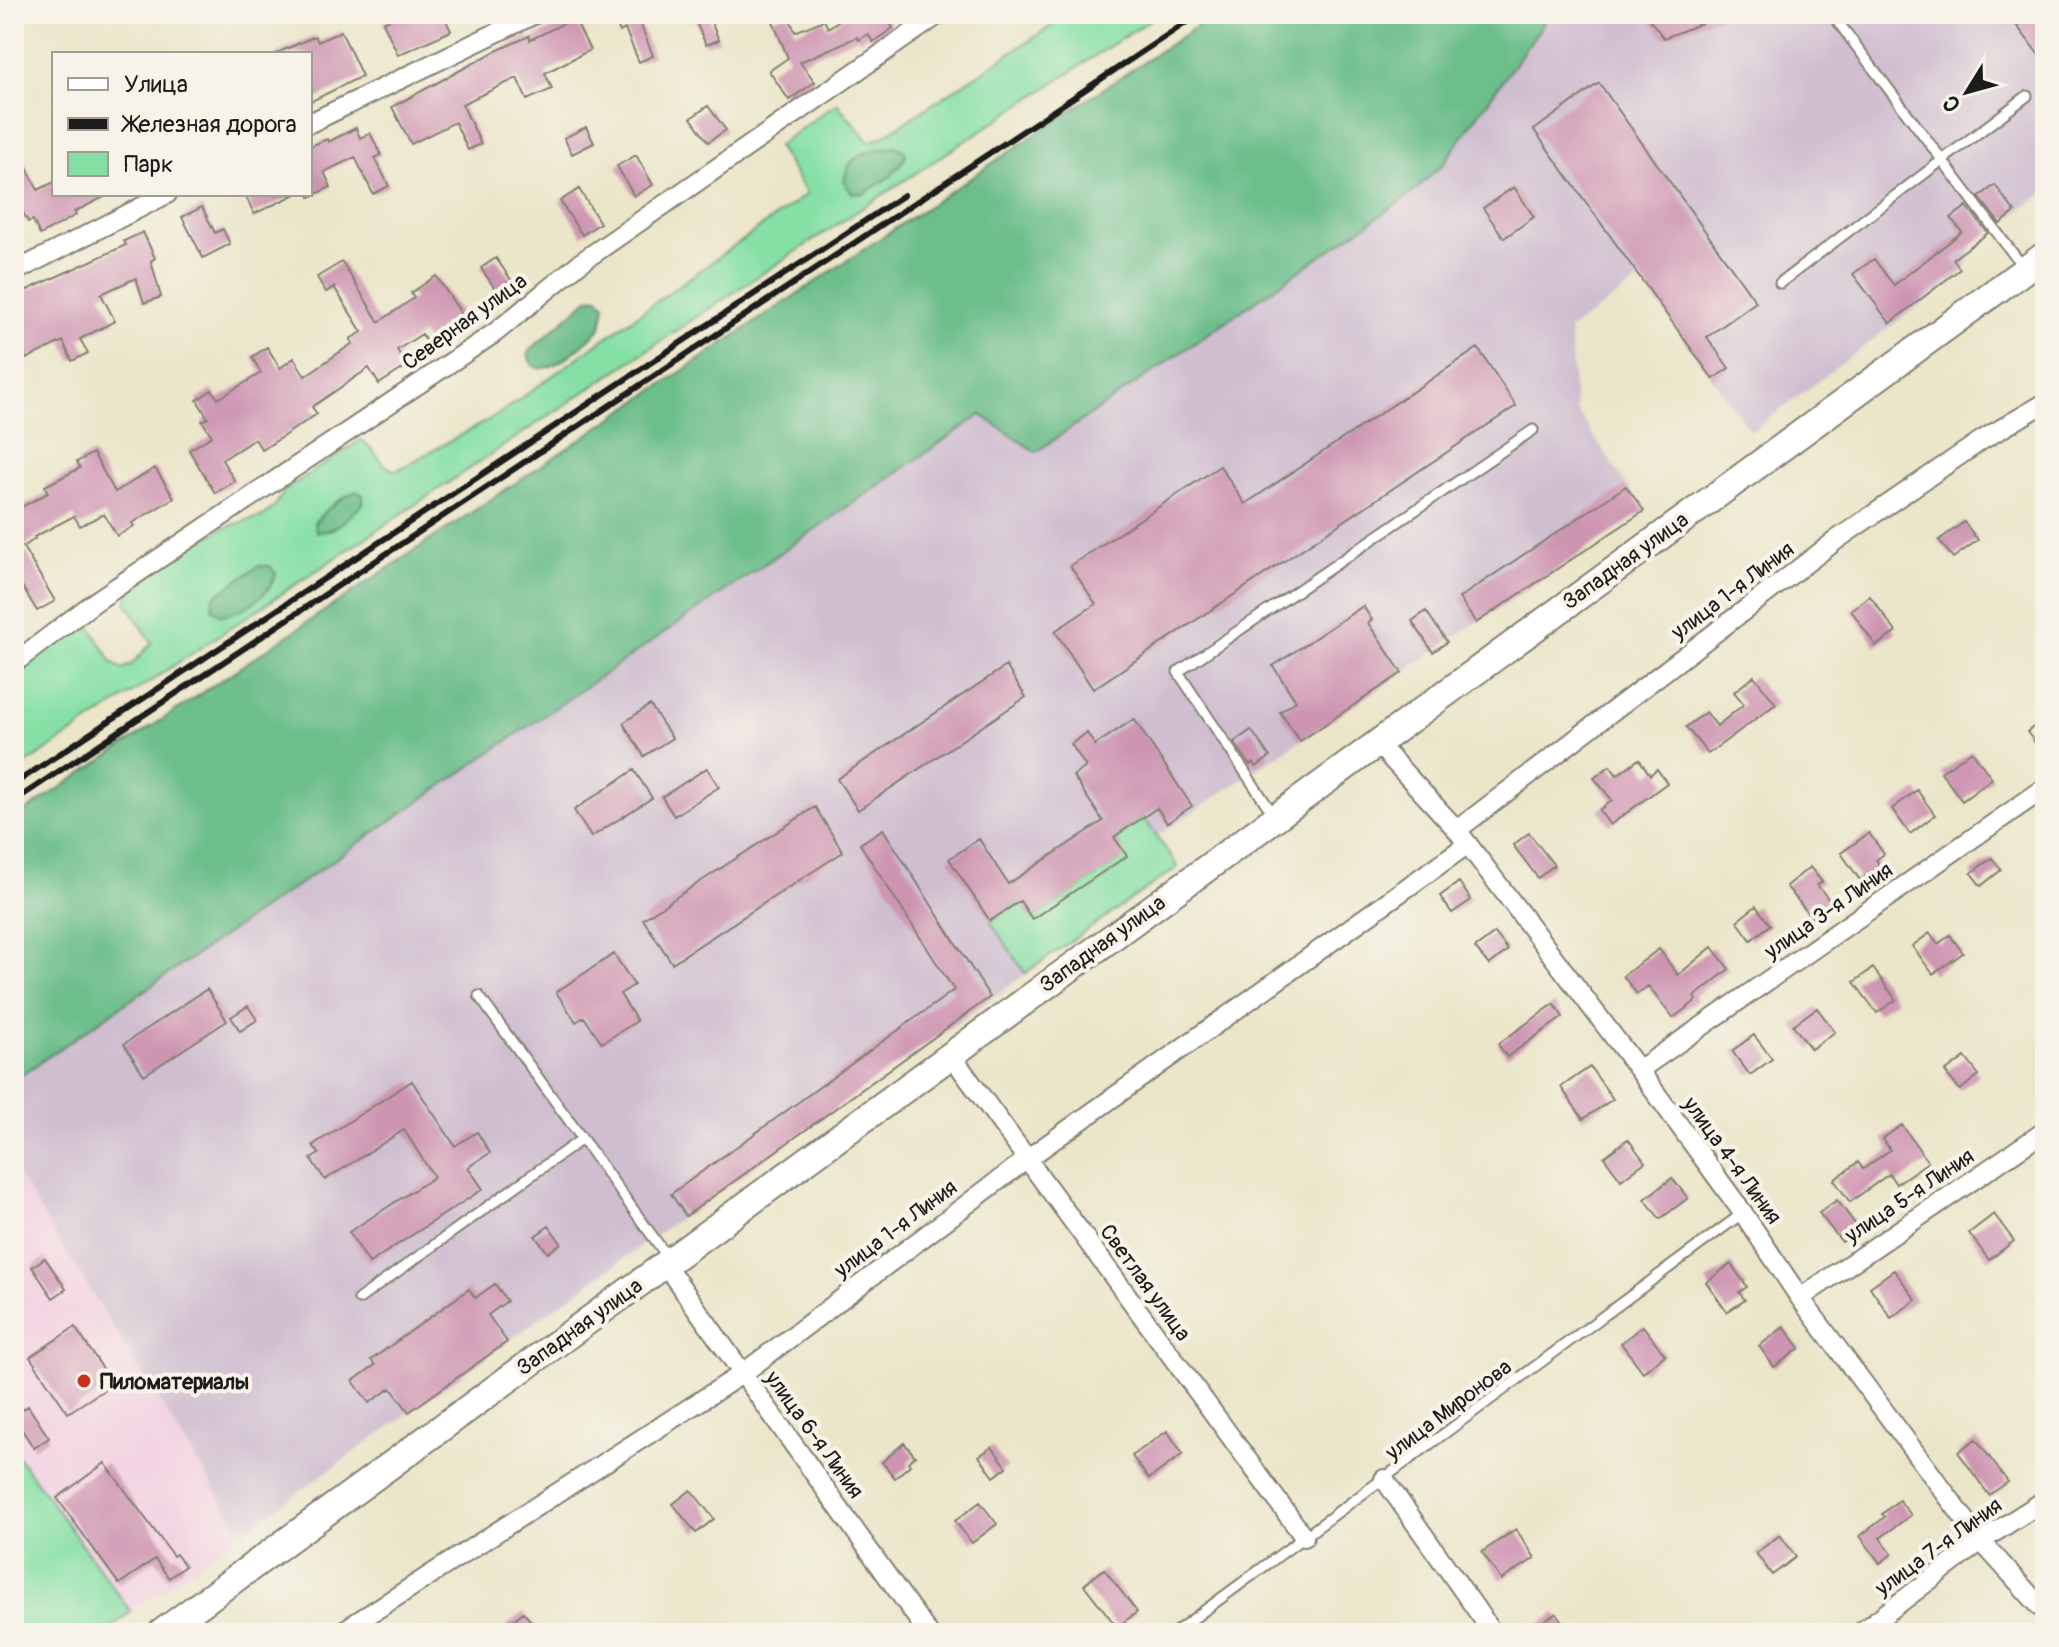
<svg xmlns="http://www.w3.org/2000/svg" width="2059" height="1647" viewBox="0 0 2059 1647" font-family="Pangolin,sans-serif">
<rect width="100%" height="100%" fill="#f7f3e8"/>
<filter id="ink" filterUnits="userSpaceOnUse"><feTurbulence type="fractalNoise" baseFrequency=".0125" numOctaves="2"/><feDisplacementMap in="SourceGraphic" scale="16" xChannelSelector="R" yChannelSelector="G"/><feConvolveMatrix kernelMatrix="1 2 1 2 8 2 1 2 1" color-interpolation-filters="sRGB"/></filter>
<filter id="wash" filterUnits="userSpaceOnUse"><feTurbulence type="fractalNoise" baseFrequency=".006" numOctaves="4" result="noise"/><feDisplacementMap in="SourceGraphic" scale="32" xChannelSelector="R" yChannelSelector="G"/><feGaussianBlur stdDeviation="1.8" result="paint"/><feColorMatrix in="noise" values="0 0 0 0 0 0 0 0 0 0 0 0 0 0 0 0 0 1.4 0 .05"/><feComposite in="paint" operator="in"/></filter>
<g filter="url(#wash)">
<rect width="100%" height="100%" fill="#ebe5c9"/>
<path fill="#f2cfe2" d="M14 1169 242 1533 131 1612 14 1451Z"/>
<path fill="#cfbdd0" d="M1550 14H2045V192L1972 245 1965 270 1751 432 1641 279 1569 330 1576 410 1644 511 1157 836 1178 867 685 1214 242 1533 14 1169V1080L900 468 981 415 1036 452 1411 194 1443 164Z"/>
<path fill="#86e0a6" stroke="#517e61" stroke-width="2" d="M1070 14H1159L757 277 14 772V675L85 618 112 662 122 669 131 665 152 643 126 602 131 590 178 555 223 528 263 516 274 507 285 490 361 440C376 448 378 465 396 471L496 416 807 194 777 146 837 103 869 142 882 137Z
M1143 817 1178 867 1025 973 990 921 1020 901 1032 919 1126 856 1114 837Z
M14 1451 131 1612 103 1633H14Z"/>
<path fill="#6cbe8b" stroke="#446d54" stroke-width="2" d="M1215 14H1550L1443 164 1411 194 1036 452 981 415 14 1080V819Z
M896 146 905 151 906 157 891 176 863 194 852 193 844 182C848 151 869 151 896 146Z
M599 297 605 305 601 328C587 341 533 395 528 352L589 298Z
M356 491 363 495V504C350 515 336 533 317 532L314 523C325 510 340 498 356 491Z
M259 566H270L276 574C270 595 242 614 221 615L212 608 214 596Z"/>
<g id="blocks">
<path fill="#ce95b2" d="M402 14H443L451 31 398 55 383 22Z
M612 14H661L640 23 653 56 639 62 625 29 620 32Z
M784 14H788L795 32 824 20 828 28 848 14H884L893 28 873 42 868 34 859 40 857 37 800 62 815 82 789 100 769 71 788 58 772 19Z
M1645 14H1723V15L1664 38Z
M2008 14H2045V63Z
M708 15 719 40 706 45 695 20Z
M574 18 590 50 545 73 552 89 527 100 517 78 462 104 481 144 468 150 455 122 411 144 392 107 496 51 529 36 530 40Z
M341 31 362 76 310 102V54H275L315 36 318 42Z
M1599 83 1756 302 1707 337 1729 368 1713 379 1534 130Z
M708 106 726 130 708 142 691 118Z
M586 127 594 143 572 154 564 138Z
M356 128 360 138 370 133 381 155 375 158 389 186 373 194 355 157 324 172 331 187 310 197V144L311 146 327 139 328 142Z
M14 142 38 190 54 182V194H110L74 212 76 215 40 235 33 220 28 222 23 212 14 216Z
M636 155 653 185 634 196 617 166Z
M1995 185 2015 212 2000 224 1979 197Z
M1514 187 1534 217 1504 238 1483 208Z
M579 189 600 223 582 235 560 201Z
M245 194H296L254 214Z
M1967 206 1988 233 1953 259 1960 269 1890 323 1853 274 1874 259 1894 285 1962 232 1951 218Z
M202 207 215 233 223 229 230 244 203 258 182 217Z
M143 232 155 258 151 261 161 297 144 303 136 278 101 294 115 321 80 339 88 353 72 361 63 341 26 359 14 335V296L126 245 124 241Z
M496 258 511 280 496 290 481 268Z
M342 262 379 322 414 298 411 293 436 276 461 313 426 341 422 334 397 350 407 366 379 384 369 368 312 407 317 414 262 450 255 439 222 460 235 481 215 493 189 450 212 436 202 421 208 418 197 400 212 390 218 399 261 373 252 357 267 347 280 368 294 358 305 376 353 343 350 339 362 332 334 287 326 292 317 277Z
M1478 348 1516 406 1093 689 1055 631 1096 604 1070 566 1220 466 1245 504Z
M93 453 115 492 155 468 174 498 132 523 134 526 117 536 104 514 80 526 74 516 34 537 35 539 23 547 55 601 37 611 14 573V511L48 493 45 486 80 468 77 462Z
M1626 486 1644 511 1476 623 1459 598Z
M1964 522 1978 540 1953 558 1939 540Z
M1870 596 1896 632 1876 646 1851 610Z
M1363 606 1372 620 1368 623 1402 673 1300 741 1280 712 1296 701 1273 666Z
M1426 611 1447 642 1433 652 1412 621Z
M1006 666 1026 697 858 810 837 779Z
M1754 676 1776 704 1708 754 1686 727 1706 712 1717 726 1744 704 1734 692Z
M650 705 672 738 644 756 623 723Z
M2045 718V755L2027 732Z
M1134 719 1192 806 1167 823 1157 808 1114 837 1127 856 1032 919 1020 901 990 921 949 859 979 839 1008 884 1103 821 1073 776 1086 767 1071 744 1087 733 1095 745Z
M1251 730 1270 757 1256 767 1254 763 1250 765 1234 742Z
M1972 751 1992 779 1962 801 1941 772Z
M1639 759 1650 775 1657 769 1667 783 1610 825 1599 810 1612 800 1594 778 1610 766 1617 775Z
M707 768 719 787 674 816 662 797Z
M634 770 652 798 591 837 574 810Z
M1917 790 1935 815 1910 834 1892 809Z
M815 807 843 852 672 963 643 919Z
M883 829 990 997 686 1216 671 1194 954 990 860 844Z
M1529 833 1554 865 1538 878 1513 845Z
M1869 833 1884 854 1876 860 1880 866 1860 880 1841 853Z
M1992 858 2001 870 1981 886 1971 873Z
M1810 867 1822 882 1817 885 1831 902 1812 918 1786 886Z
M1459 882 1471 900 1452 913 1440 896Z
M1756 906 1770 925 1751 940 1737 921Z
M1495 933 1508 950 1489 965 1475 948Z
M1930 933 1938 944 1950 935 1963 953 1933 974 1912 946Z
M1712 947 1729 969 1694 997 1697 1000 1673 1018 1648 986 1637 994 1623 976 1659 949 1678 975Z
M614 954 634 985 620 994 637 1021 602 1043 584 1017 576 1022 556 992Z
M1873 968 1896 1000 1877 1013 1854 982Z
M207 989 227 1021 144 1075 124 1044Z
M1554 1004 1563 1017 1507 1057 1498 1044Z
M248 1006 257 1020 240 1031 231 1017Z
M1817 1008 1835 1032 1811 1049 1793 1025Z
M1754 1035 1772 1059 1750 1075 1732 1051Z
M1965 1057 1979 1075 1960 1090 1945 1072Z
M1590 1067 1613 1099 1583 1119 1561 1087Z
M412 1081 455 1146 477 1132 490 1153 468 1167 483 1189 369 1263 349 1232 434 1177 404 1130 325 1180 311 1159 319 1154 313 1145Z
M1902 1125 1928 1162 1896 1184 1889 1174 1850 1202 1834 1180 1858 1162 1863 1169 1890 1150 1882 1139Z
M1628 1139 1645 1162 1621 1180 1604 1157Z
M1672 1178 1688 1198 1660 1219 1645 1199Z
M1837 1200 1859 1229 1842 1242 1819 1213Z
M1994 1214 2014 1241 1989 1260 1969 1233Z
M549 1226 561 1243 548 1253 535 1236Z
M45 1258 66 1289 53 1298 32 1267Z
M1731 1264 1747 1287 1739 1292 1745 1300 1727 1312 1706 1282Z
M1894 1270 1916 1300 1891 1318 1870 1287Z
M495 1284 507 1301 488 1315 507 1342 409 1412 391 1388 369 1403 353 1381 375 1365 371 1360 469 1289 475 1298Z
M1643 1326 1665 1355 1643 1372 1621 1343Z
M75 1327 113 1384 68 1413 30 1357Z
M1784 1327 1800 1348 1774 1367 1759 1346Z
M28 1406 49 1438 34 1448 14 1418V1415Z
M1167 1431 1183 1454 1149 1479 1132 1456Z
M1976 1439 2008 1482 1989 1495 1958 1452Z
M904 1443 915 1456 908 1462 910 1465 895 1478 882 1462Z
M992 1447 1007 1467 994 1477 979 1456Z
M105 1463 173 1556 176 1554 185 1566 169 1578 155 1559 119 1584 57 1498Z
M691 1490 714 1519 696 1533 673 1504Z
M1899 1500 1911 1515 1880 1538 1892 1554 1880 1563 1860 1536 1885 1517 1882 1514Z
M980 1502 997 1524 972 1543 955 1521Z
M1516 1529 1535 1558 1501 1580 1482 1552Z
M1780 1535 1796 1557 1772 1575 1756 1553Z
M1104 1569 1137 1612 1117 1627 1084 1585Z
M523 1612 535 1626 527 1633H499Z
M1556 1613 1570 1633H1526Z"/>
</g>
</g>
<g filter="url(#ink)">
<use href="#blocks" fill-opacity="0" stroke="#848072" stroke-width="2"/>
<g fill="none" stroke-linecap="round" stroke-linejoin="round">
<defs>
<path id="lane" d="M1832 14 2023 267
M1780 283 2027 96
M1275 817 1178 672 1533 430
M479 996 669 1259
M359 1299 582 1139
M1174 1633 1743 1213"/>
<path id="street" d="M310 123 535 14
M14 272 167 194
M14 663 96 601 496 332 580 263 939 14
M1376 742 1457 830 1639 1070 1743 1213 1800 1298 1981 1541 2045 1612
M1457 830 1839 538 1982 440 2045 403
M951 1055 1304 1537
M1639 1070 2045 788
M664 1263 928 1633
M1800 1298 2045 1131
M1384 1479 1493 1633
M340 1633 742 1374 1027 1159 1468 844
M1860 1633 1981 1541 2045 1500"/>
<path id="secondary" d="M161 1633 2045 255"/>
</defs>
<use href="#lane" stroke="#848072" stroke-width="13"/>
<use href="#street" stroke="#848072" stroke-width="22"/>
<use href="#secondary" stroke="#848072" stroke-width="30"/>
<use href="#lane" stroke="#fff" stroke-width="9"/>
<use href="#street" stroke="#fff" stroke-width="18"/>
<use href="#secondary" stroke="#fff" stroke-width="26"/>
<path stroke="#1c1c1c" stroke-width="6" d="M14 784 904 195
M14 801 1199 14"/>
</g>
</g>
<circle fill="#c8321e" stroke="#f7f3e8" stroke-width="3" cx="84" cy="1381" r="8"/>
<g text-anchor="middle" stroke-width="8" stroke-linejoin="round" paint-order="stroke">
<g font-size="22" fill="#1c1c1c" stroke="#f7f3e8">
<text transform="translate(464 321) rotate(-36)" y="8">Северная улица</text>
<text transform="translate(1625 560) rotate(-36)" y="8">Западная улица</text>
<text transform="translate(1732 590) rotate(-37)" y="8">улица 1-я Линия</text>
<text transform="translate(1828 910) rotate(-35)" y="8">улица 3-я Линия</text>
<text transform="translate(1102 943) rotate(-36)" y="8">Западная улица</text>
<text transform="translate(1733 1160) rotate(54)" y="8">улица 4-я Линия</text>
<text transform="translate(1909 1195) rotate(-34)" y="8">улица 5-я Линия</text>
<text transform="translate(895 1228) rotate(-37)" y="8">улица 1-я Линия</text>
<text transform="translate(1146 1282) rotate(54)" y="8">Светлая улица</text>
<text transform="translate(579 1326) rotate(-36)" y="8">Западная улица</text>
<text transform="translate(1448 1409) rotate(-37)" y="8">улица Миронова</text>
<text transform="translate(815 1434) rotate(54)" y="8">улица 6-я Линия</text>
<text transform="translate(1938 1546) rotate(-36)" y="8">улица 7-я Линия</text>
</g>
<g font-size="22" font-weight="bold" fill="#1c1c1c" stroke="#f7f3e8" text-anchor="start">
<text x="100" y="1389">Пиломатериалы</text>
</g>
</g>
<rect width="2059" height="1647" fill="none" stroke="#f7f3e8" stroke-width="48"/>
<rect x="52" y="52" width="260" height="144" fill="#f7f3e8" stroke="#9f9d96" stroke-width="2"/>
<rect x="68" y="78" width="40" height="12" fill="#ffffff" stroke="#9f9d96" stroke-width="2"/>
<text x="124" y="92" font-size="24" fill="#1c1c1c">Улица</text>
<rect x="68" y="118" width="40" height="12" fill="#1c1c1c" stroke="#9f9d96" stroke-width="2"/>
<text x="124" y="132" font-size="24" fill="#1c1c1c">Железная дорога</text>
<rect x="68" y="152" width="40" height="24" fill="#86e0a6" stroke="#9f9d96" stroke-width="2"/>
<text x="124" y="172" font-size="24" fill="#1c1c1c">Парк</text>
<g transform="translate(1967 92) rotate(233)" stroke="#f7f3e8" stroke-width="6" paint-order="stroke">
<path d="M0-6L14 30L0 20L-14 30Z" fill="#1c1c1c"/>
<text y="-12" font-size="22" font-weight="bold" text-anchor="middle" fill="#1c1c1c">С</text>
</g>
</svg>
